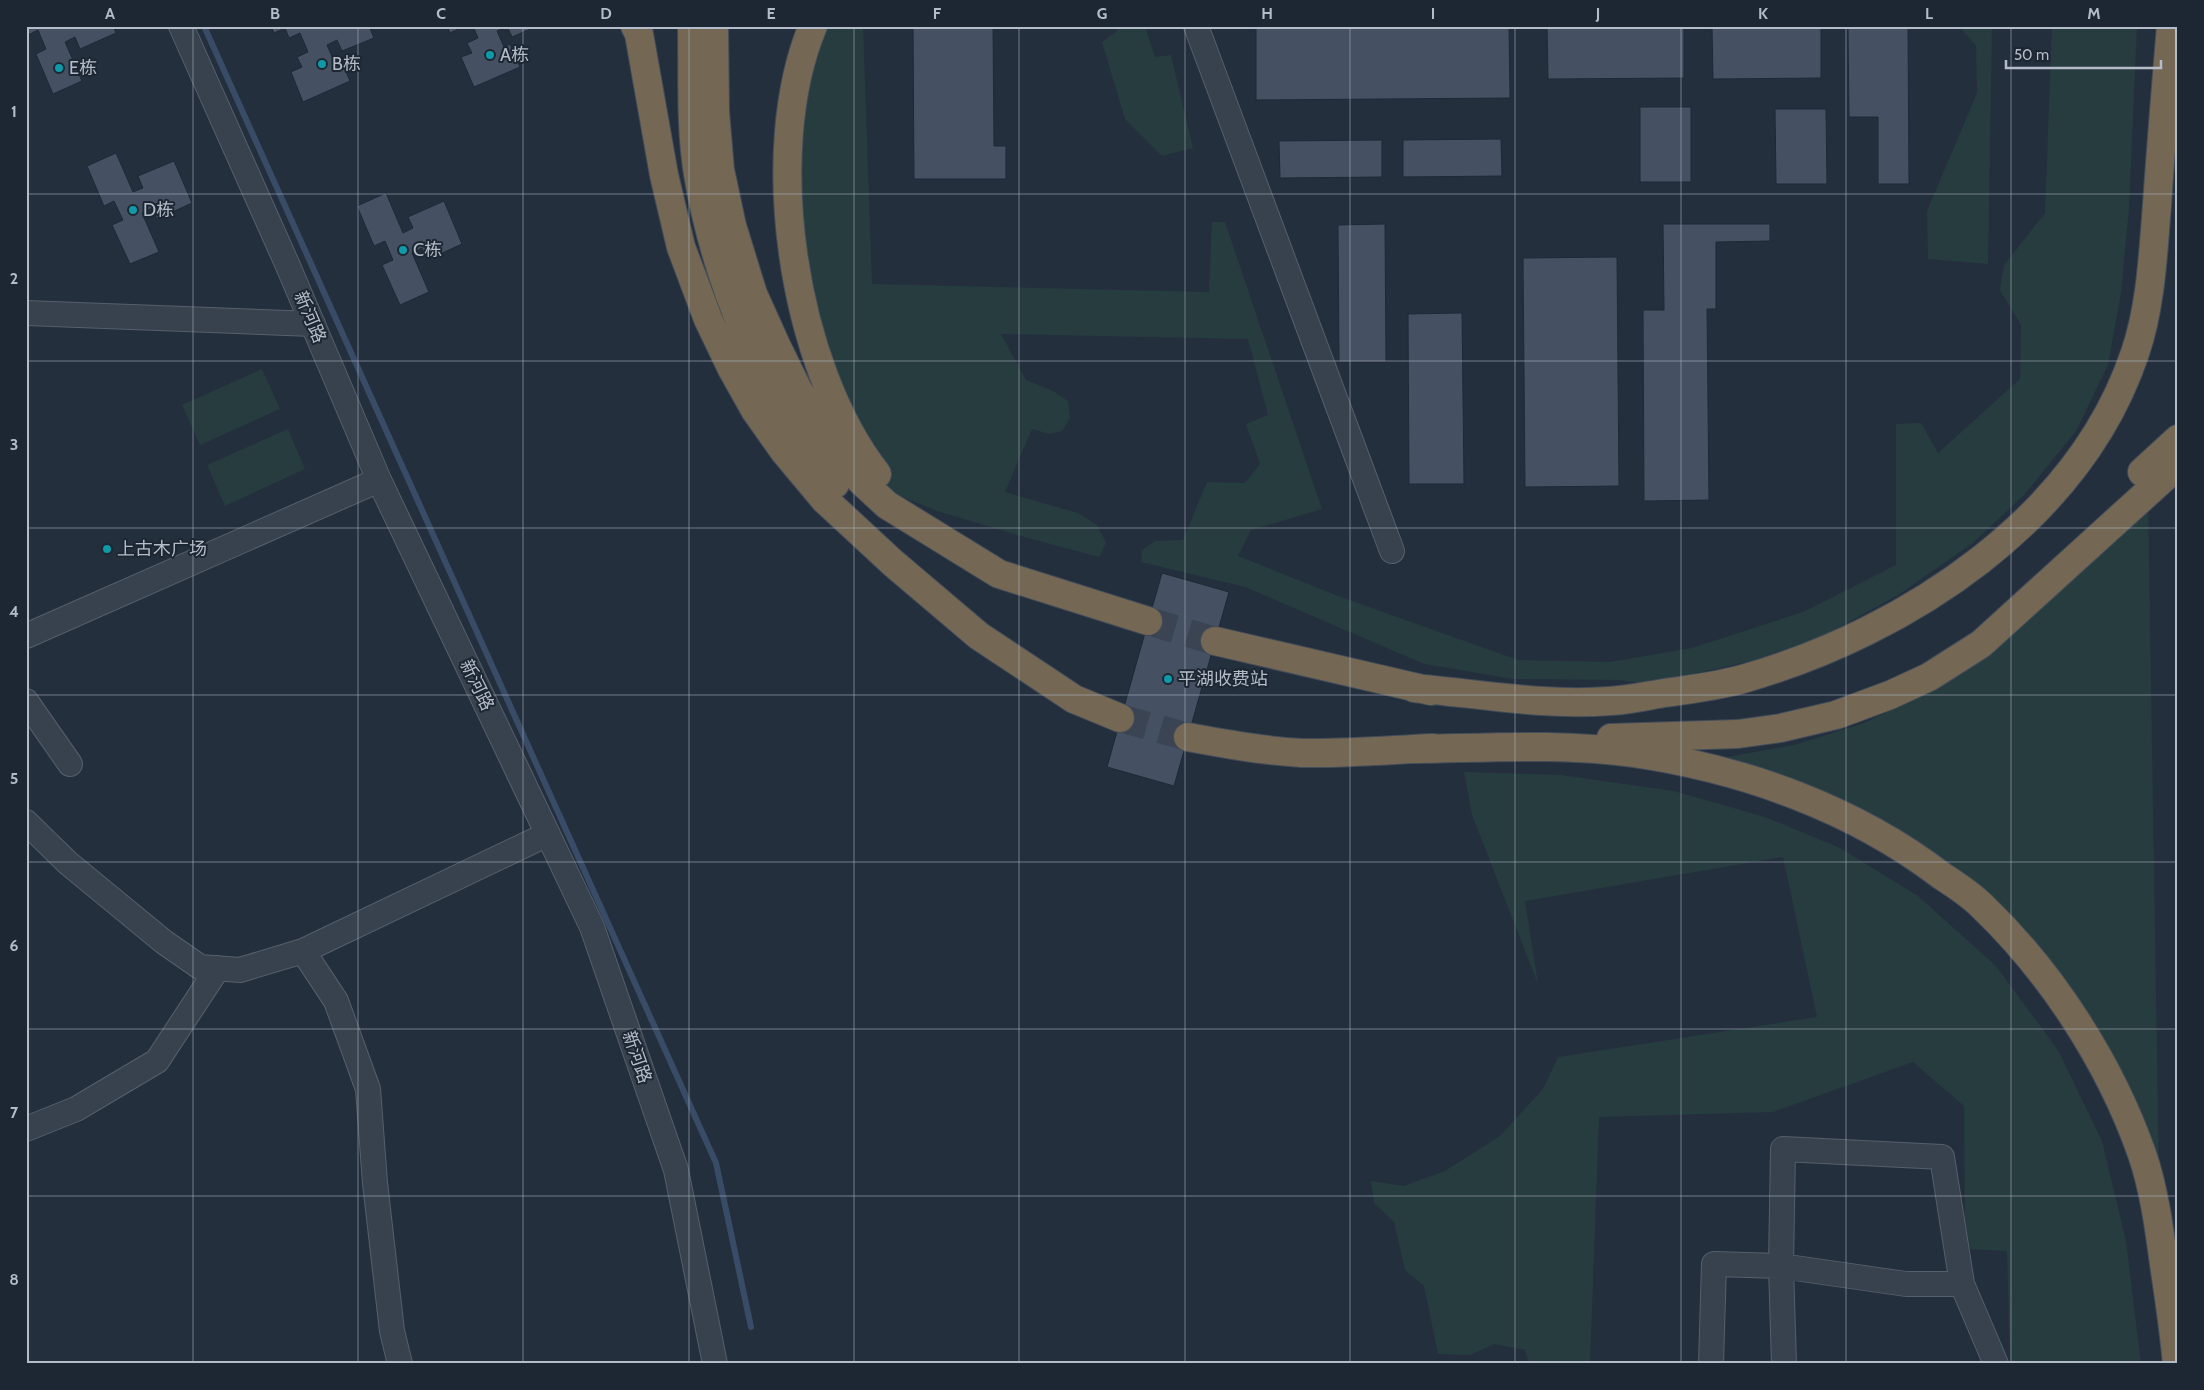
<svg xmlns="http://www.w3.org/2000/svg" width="2204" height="1390" viewBox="0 0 2204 1390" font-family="Cabin,'Noto Sans SC',sans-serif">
<rect width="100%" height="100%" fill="#242f3e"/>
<path fill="#263c3f" d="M808 26H863L872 284 1209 292 1212 222H1225L1322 509 1251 530 1238 556 1338 596 1518 660 1610 662 1692 648 1803 612 1896 565V424L1921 423 1938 453 2020 379 2021 325 2000 290 2004 265 2045 213 2052 26H2137L2129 208 2121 293 2108 365 2076 431 2025 494 1973 543 1898 595 1825 635 1751 661 1649 684 1618 680 1513 679 1424 664 1245 587 1141 562 1142 550 1155 541 1183 540 1207 482 1245 483 1260 464 1246 424 1268 415 1248 339 1001 334 1026 380 1053 391 1068 401 1070 418 1062 431 1049 434 1032 429 1005 492 1078 513 1097 525 1106 543 1099 557 1028 538 937 511 900 496 870 470 789 282Z
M1116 26H1145L1155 57 1171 55 1193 148 1162 156 1125 119 1102 42 1117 31Z
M1959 26H1992L1988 264 1928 259 1927 211 1977 93 1976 46Z
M262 369 280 409 200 445 182 405Z
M288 429 305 469 225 506 207 465Z
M2148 499 2159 1178 2123 1100 2002 912 1722 758 1794 745 1864 723 1921 696Z
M1464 772 1561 775 1674 791 1765 817 1840 848 1918 896 1996 966 2058 1050 2102 1141 2126 1241 2141 1364H2010L2007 1251 1965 1249 1964 1106 1913 1062 1773 1112 1599 1117 1590 1364H1529L1525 1350 1494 1344 1470 1355 1438 1354 1424 1286 1405 1270 1394 1222 1374 1203 1371 1181 1404 1186 1445 1171 1500 1136 1543 1089 1558 1057 1817 1017 1783 857 1525 901 1538 984 1472 815Z"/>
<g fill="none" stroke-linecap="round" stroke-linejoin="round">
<path stroke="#394c67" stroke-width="6" d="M204 26 716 1163 751 1327"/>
</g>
<path fill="#455162" stroke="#1f2835" d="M26 26H113L116 33 80 49 75 37 65 42 82 81 53 94 36 54 46 49 38 30 28 35Z
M271 26H369L374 38 342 51 337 40 327 45 334 61 340 58 350 81 303 102 291 72 302 67 297 57 308 52 300 33 289 38 285 28 274 33Z
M447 26H465L450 33Z
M473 26H507L497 31 504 47 510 44 520 67 474 87 461 57 472 53 467 43 478 38Z
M507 26H535V27L512 37Z
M913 26H993L994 146H1006V179H914Z
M1256 26H1509L1510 98 1256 100Z
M1547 26H1684V78L1548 79Z
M1712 26H1821V78L1713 79Z
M1848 26H1908L1909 184H1878V117H1849Z
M1640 107H1691V182H1640Z
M1775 109H1826L1827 184H1776Z
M1501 139 1502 176 1403 177V140Z
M1382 140V177L1280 178 1279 141Z
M116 153 133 192 143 188 138 176 174 161 192 203 157 219 152 208 142 213 159 252 130 264 112 225 123 220 114 201 104 206 87 166Z
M386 193 403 233 413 228 408 217 444 201 462 244 427 260 422 248 412 253 429 292 400 305 382 265 393 260 385 241 374 246 357 206Z
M1385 224 1386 362H1339L1338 225Z
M1663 224H1770V241L1716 242V309H1707L1709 500 1644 501 1643 310H1664Z
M1617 257 1619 486 1525 487 1523 258Z
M1462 313 1464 484H1409L1408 314Z
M1162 573 1229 592 1174 786 1107 767Z"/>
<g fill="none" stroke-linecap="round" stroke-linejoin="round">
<path stroke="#3a4453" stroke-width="28" stroke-dasharray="28 14" stroke-linecap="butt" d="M1148 621 1215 641
M1120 718 1188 737"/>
<defs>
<path id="minor" d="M181 26 288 266 379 480 592 927 676 1170 715 1364
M1196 26 1392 551
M26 313 313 324
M26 636 379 480
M26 701 70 764
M26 822 68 863 164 942 200 967 240 970 303 951 548 834
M303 951 336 1001 368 1089 375 1183 392 1331 400 1364
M26 1129 76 1109 157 1061 218 968
M1711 1364 1714 1264 1781 1266 1906 1284H1962
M1784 1364 1781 1266 1783 1149 1942 1157 1962 1284 1996 1364"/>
<path id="highway" d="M635 26 639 34 664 175 681 247 708 319 732 369 755 410 784 451 825 500 893 563 979 636 1074 699 1120 718
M692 26C693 75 690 126 698 174 716 283 765 399 835 484
M714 26 715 112 720 170 732 226 753 294 776 345 797 388 836 451 861 481 887 505 999 574 1148 621
M813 26C760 152 793 367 877 474
M2142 472 2178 439
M1215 641 1431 691
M1414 688C1479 694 1545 706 1610 701 1628 700 1646 696 1664 693 1691 689 1720 686 1746 678 1908 631 2079 519 2135 353 2151 306 2153 254 2157 205 2161 146 2166 86 2171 26
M1188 737C1226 744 1264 751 1302 753 1346 754 1389 750 1433 748
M1611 738 1738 734 1781 728 1836 715 1890 695 1929 677 1981 644 2178 465
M1415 749C1487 748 1561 743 1633 753 1743 769 1853 808 1942 876 1956 885 1971 895 1982 906 2052 973 2110 1063 2142 1154 2154 1189 2159 1227 2164 1264 2169 1297 2174 1330 2177 1364"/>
</defs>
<use href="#minor" stroke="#565f6c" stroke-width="26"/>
<use href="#highway" stroke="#434c59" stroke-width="30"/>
<use href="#minor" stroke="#38414e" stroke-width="24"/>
<use href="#highway" stroke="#746855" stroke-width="28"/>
</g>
<path fill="none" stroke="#b4bcc9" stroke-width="1" stroke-opacity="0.55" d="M193 26V1364M358 26V1364M523 26V1364M689 26V1364M854 26V1364M1019 26V1364M1185 26V1364M1350 26V1364M1515 26V1364M1681 26V1364M1846 26V1364M2011 26V1364M26 194H2178M26 361H2178M26 528H2178M26 695H2178M26 862H2178M26 1029H2178M26 1196H2178"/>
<g fill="#0f9aa8" stroke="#1d2633" stroke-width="2">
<circle cx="490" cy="55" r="5"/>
<circle cx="322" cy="64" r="5"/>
<circle cx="59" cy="68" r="5"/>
<circle cx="133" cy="210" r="5"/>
<circle cx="403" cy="250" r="5"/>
<circle cx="107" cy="549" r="5"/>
<circle cx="1168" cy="679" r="5"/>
</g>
<g text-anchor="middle" stroke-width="4" stroke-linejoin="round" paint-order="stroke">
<g font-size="18" fill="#b4bcc9" stroke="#1d2633" text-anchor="start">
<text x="500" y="61">A栋</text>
<text x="332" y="70">B栋</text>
<text x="69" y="74">E栋</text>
<text x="143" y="216">D栋</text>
<text x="413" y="256">C栋</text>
<text x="117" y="555">上古木广场</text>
<text x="1178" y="685">平湖收费站</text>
</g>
<g font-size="18" fill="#b4bcc9" stroke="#1d2633">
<text transform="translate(310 317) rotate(67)" y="6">新河路</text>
<text transform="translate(477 685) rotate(64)" y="6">新河路</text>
<text transform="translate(637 1057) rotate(71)" y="6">新河路</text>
</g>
</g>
<rect width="2204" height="1390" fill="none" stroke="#1d2633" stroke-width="55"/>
<path d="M2006 60v8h155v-8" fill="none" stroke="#b4bcc9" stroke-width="2.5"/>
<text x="2014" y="60" font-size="15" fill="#b4bcc9" stroke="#1d2633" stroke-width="4" paint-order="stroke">50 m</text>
<rect x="28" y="28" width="2148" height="1334" fill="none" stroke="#b4bcc9" stroke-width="2"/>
<g font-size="16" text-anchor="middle" font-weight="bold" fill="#b4bcc9">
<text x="110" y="19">A</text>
<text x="275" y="19">B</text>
<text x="441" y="19">C</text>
<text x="606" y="19">D</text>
<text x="771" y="19">E</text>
<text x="937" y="19">F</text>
<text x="1102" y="19">G</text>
<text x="1267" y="19">H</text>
<text x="1433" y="19">I</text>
<text x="1598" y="19">J</text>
<text x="1763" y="19">K</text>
<text x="1929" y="19">L</text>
<text x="2094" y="19">M</text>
<text x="14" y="117">1</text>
<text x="14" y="284">2</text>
<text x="14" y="450">3</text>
<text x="14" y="617">4</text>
<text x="14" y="784">5</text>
<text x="14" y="951">6</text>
<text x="14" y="1118">7</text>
<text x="14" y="1285">8</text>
</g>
</svg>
